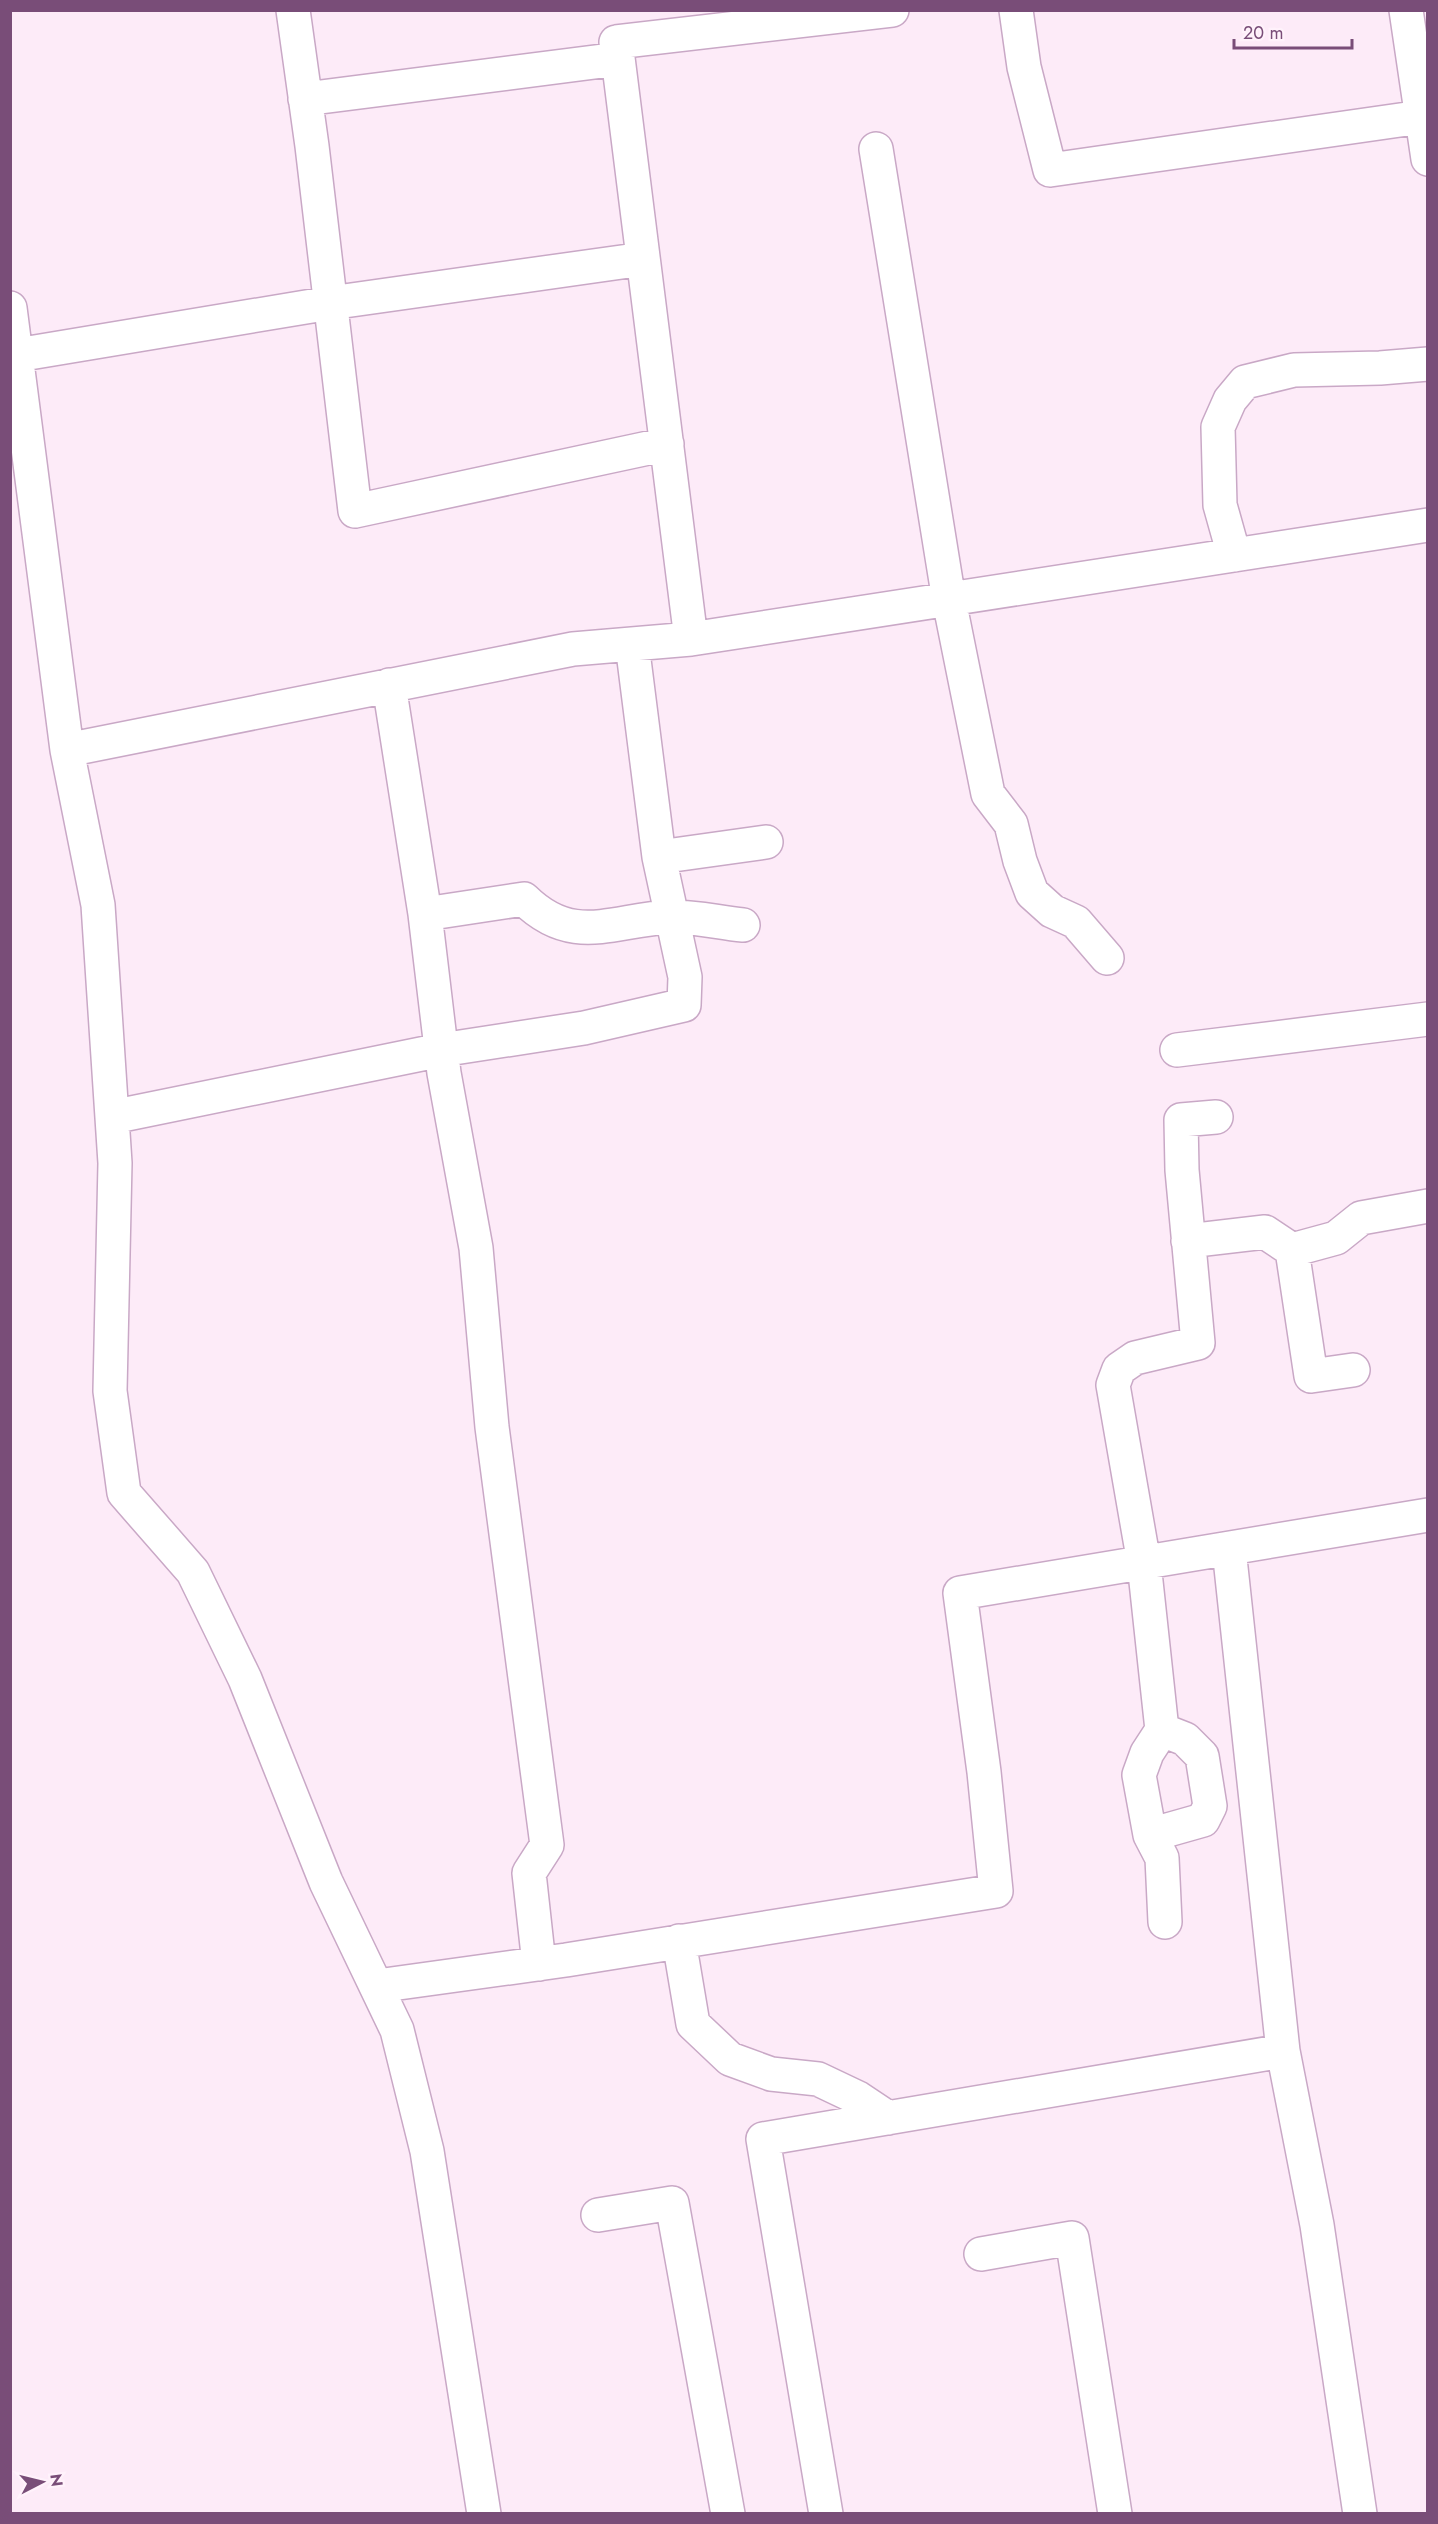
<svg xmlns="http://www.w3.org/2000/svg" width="1438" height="2524" viewBox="0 0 1438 2524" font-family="Jost,sans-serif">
<rect width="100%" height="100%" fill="#fdebf8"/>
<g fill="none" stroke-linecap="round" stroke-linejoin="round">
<defs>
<path id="street" d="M293 10 312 146 355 511 667 444
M1016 10 1024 67 1050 170 1421 117
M1406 10 1428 159
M305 99 618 59
M876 149 949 600 988 794 1011 824 1020 861 1032 893 1052 911 1076 922 1107 958
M10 308 67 750 98 905 115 1163 110 1391 124 1493 193 1572 245 1679 326 1882 397 2030 427 2151 484 2514
M17 355 330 303 643 259
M1234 555 1220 505 1218 427 1230 400 1245 382 1294 370 1380 368 1428 364
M691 639 616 42 892 10
M389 685 425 914 524 899C573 947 612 920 670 917 694 916 720 923 743 925
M67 750 573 649 691 639 1428 525
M659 857 766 842
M425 914 444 1073 476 1248 492 1427 547 1845 529 1873 539 1964
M1177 1050 1428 1019
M112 1117 441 1050 584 1028 684 1005 685 977 659 857 632 644
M1188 1241 1265 1232 1292 1250
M1353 1370 1311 1376 1292 1250 1336 1238 1361 1218 1428 1206
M1229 1549 1283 2051 1317 2225 1360 2514
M1150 1835 1203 1820 1210 1806 1202 1756 1185 1739 1162 1730
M1165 1922 1162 1858 1150 1835 1139 1775 1147 1753 1162 1730 1144 1563 1113 1385 1119 1369 1135 1358 1198 1343 1182 1170 1181 1120 1216 1117
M679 1941 693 2024 730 2059 771 2074 818 2079 858 2098 888 2118
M377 1986 566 1960 996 1891 984 1772 960 1593 1428 1515
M598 2215 672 2203 728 2514
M981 2254 1072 2238 1115 2514
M826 2514 763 2139 1283 2051"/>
</defs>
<use href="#street" stroke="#c9a8c6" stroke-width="36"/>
<use href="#street" stroke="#fff" stroke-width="33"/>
</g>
<rect width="1438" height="2524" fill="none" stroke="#794d78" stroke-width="24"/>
<g transform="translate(42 2482) rotate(83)" stroke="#fff2fb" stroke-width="4.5" paint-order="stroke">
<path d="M0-4.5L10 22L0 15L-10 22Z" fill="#794d78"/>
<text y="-9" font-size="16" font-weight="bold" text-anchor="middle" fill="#794d78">N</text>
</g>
<path d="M1234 39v9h118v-9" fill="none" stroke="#794d78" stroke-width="3"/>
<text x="1243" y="39" font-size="18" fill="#794d78" stroke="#fff2fb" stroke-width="4.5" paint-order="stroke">20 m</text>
</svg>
